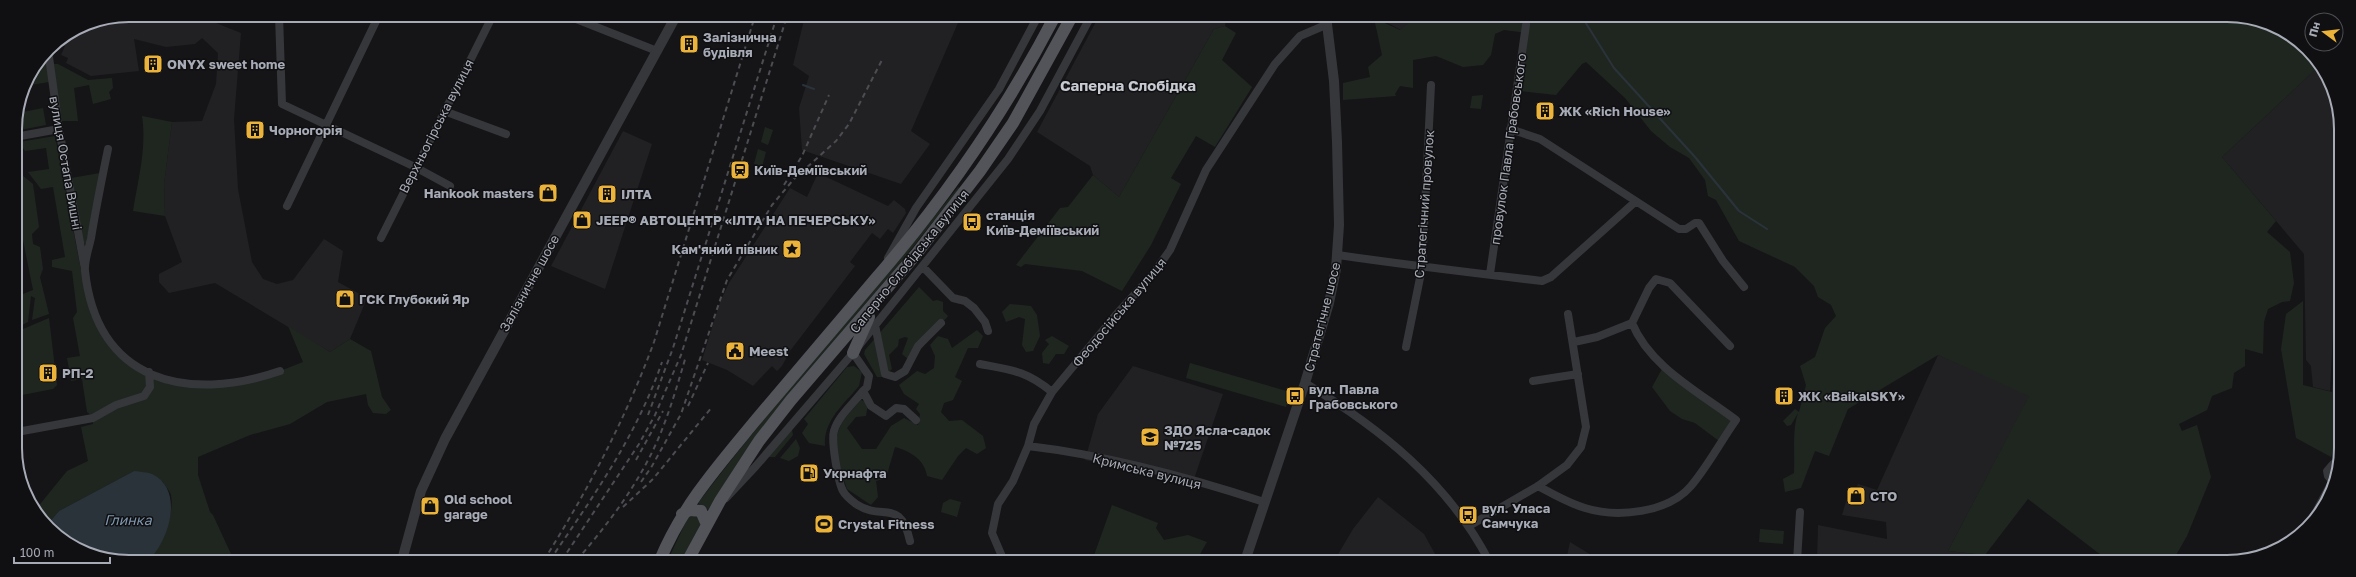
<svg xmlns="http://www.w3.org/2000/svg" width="2356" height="577" viewBox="0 0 2356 577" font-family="'Golos Text',sans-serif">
<rect width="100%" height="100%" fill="#151517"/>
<path fill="#212123" d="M129 15 142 17 205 15 216 21V23L241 33 234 119 238 189 252 262 263 279 277 284 293 280 324 239 343 251 338 282 367 298 350 339 330 352 215 283 169 293 159 282V274L182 262 165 216 164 184 172 122 202 121 216 84 218 53 202 38 195 44 166 47 134 39 139 71 91 76 66 63 68 58 61 55 65 46 58 44 53 57 44 54 48 48 85 24Z
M805 16H961L911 131 930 144 901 184 802 150 799 108 809 76 793 65Z
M1099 16H1227L1225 26 1214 29 1119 197 1093 175 1090 166 1037 132Z
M1374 16H1417L1401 30Z
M2318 67 2339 107V294L2333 333 2330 391 2313 387 2311 366 2306 360 2304 254 2222 157Z
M623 131 652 144 605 289 551 266Z
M818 173 888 206 894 200 905 209 906 213 893 233 888 229 880 239 872 233 850 262 855 266 790 351 782 366 777 371 772 366 753 386 727 370 702 360 720 302 729 283 790 188 807 197Z
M1938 355 2030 395 1948 551 1985 555 1984 562 1817 561 1818 525 1887 539 1886 522 1842 515 1850 488H1856L1858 484 1877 490Z
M1133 366 1223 394 1193 482 1085 460 1098 414Z
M1378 497 1424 534 1439 561H1334L1353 529Z
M1570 542 1601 561H1566Z"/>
<path fill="#1f2620" d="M1417 16 2250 17 2308 48 2318 67 2222 157 2276 221 2267 232 2290 252 2294 283 2290 301 2282 302 2268 309 2264 322 2263 354 2245 349V366L2234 373 2232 388 2212 396 2207 410 2179 424 2182 431 2197 425 2211 477 2187 536 2172 562H2110L2028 499 1985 555 1948 551 2029 396 1938 355 1848 409 1829 456 1815 451 1801 488 1785 492 1783 479 1794 473C1795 454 1792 430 1798 413L1791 425 1787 426 1783 421 1795 409 1799 412 1806 385 1800 366 1815 357 1825 328 1836 316 1831 305 1818 297 1814 286 1795 267 1739 241 1716 200 1708 196 1705 180 1689 158 1670 147 1651 131 1625 98 1586 62 1582 64 1556 95 1520 91 1527 33 1504 30 1495 34 1491 55 1483 65 1463 67 1436 56 1413 60V88L1400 86 1395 94 1396 96 1343 100V83L1370 77 1368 67 1382 55 1374 18 1400 30Z
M1225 26 1236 33 1222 60 1252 87 1215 147 1196 136 1171 178 1181 184 1151 245 1122 291 1082 271 1025 264 1021 267 1016 265 1060 208 1068 207 1093 175 1119 197 1214 29Z
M47 59 49 82 25 86 29 75H37L41 60Z
M52 64H58L88 80 112 78 113 88 109 92 111 99 93 104 89 85 74 88 78 121H59Z
M1483 95 1481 109 1470 108 1472 96Z
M43 108 46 125 15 131 18 113Z
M142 116 172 122 164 184 165 216 133 211C138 179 147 148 142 116Z
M765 127 773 130 768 145 761 142Z
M55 136 80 265 85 269 90 294 107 337 135 367 200 386 280 371 303 362 288 326 330 352 350 339 371 351 382 397 391 410 386 414 373 413 368 405 366 394 327 402 290 424 250 435 198 457V475L210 512 213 515 231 554 238 560H149C161 548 175 512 171 495 170 491 165 486 163 482L134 471 59 511 47 525 37 508 67 471 88 461 81 427 93 424V417L87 412 82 379 71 381 69 373 75 372 74 369H69L67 358 80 356 73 318 77 312 72 271 52 267V260L65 257 53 187 41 189 28 172 49 169 46 148 25 151 19 142Z
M15 144 22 175 33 184 39 227 32 234 33 244 40 247 43 269 40 277 49 314 32 320 35 298 31 296 28 322 16 328V319L23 318V294L33 290 23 240 16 241Z
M758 149 766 152 762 167 754 164Z
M100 173 86 243 83 244 71 178Z
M958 187 960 188 897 267 795 386 754 438 708 510 698 503C780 395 873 294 958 187Z
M919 287 933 301 937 300 943 302V311L948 316 922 348 908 359 902 354 908 338 905 337 899 339 898 346 889 355 892 369 883 377H877L864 354 865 350Z
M2339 298V429L2331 457 2296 438 2281 349 2286 314 2303 301V385L2332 392Z
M1010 304 1031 306 1037 315 1040 336 1033 351 1026 352 1022 345 1025 319 1019 317 1006 322 1002 312Z
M49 318 57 385 53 389 17 396 16 332Z
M977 330 983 336 978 348H968L955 377 962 381 953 400 944 403 941 412 949 421 962 420 983 436 986 448 977 454 966 448 958 456 942 480 927 476C925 460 910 451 895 447L886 478 876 481 878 497 871 505 847 489C841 470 831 446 840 427 844 417 854 408 861 400L868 403 866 416 856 417 847 428 862 449H876L891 426 904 418 918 425 920 414 916 409 919 404 904 394 899 385 917 371 925 374 934 368 935 356 930 345 938 336 948 339 952 348Z
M1052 336 1069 346 1064 354H1056L1049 364 1043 363 1042 353 1049 344 1045 340Z
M1190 363 1290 392 1286 407 1186 378Z
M854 366 862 372 859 386C844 404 823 421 825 446L809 443 802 433 808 424 804 419 847 367Z
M1662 369 1733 420 1719 441 1695 423 1682 419 1670 411 1652 387Z
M792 429 793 435 775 457H768Z
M796 439 800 448 798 456 789 461 780 458Z
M950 499 961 502 957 517 941 512 943 503Z
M1112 505 1158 523 1156 528 1164 540 1188 535 1207 542 1196 561H1092Z
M693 516 698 517 701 521 700 525 682 560H668L688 517Z
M1760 529 1784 531 1783 544 1759 542Z"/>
<path fill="#2b333a" d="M134 471C140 472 147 472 152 474 185 490 169 540 149 560H106L48 529 47 525 59 511Z"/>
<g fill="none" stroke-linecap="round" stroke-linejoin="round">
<path stroke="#2b333a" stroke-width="2" d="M1582 17 1614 68 1695 157 1739 211 1767 229
M803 85 814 89"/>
<path stroke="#36373b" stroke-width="8" d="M279 15 282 104 415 167 450 186
M566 15 657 51
M43 56 49 57 59 129 84 264
M444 111 506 134
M1510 129 1540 139 1679 229H1686L1695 223H1699L1723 261 1744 287
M15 137 59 129
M108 149C102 178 96 208 91 238 89 248 84 261 85 271 97 382 187 403 280 371
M287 206 379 15
M381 238 493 15
M1338 255C1406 265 1474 273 1542 281L1551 277 1635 202
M888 258 916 208 999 89 1038 16
M923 267 953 298 965 301 974 308 985 322 988 331
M1490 274 1526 25
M875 325 885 374 895 377 905 371 918 346 941 323
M1574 342 1597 337 1632 323 1649 288 1656 279 1670 283 1730 346
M1406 347 1422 268 1431 85
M853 353 869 376 867 387 863 391 871 406 886 416 896 408 904 409 916 420
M980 364C1012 370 1027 371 1052 392
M1533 381 1578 374
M1305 383C1380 428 1448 482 1489 561
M863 391C854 403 838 416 834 431 831 441 838 482 843 491 845 495 852 501 856 504 883 522 900 497 910 541
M17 432 93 418 116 405 144 396 150 387 149 372
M1028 446C1104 455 1191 478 1264 502
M2334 483 2328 476 2327 471 2333 464H2339
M1538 486C1553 494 1568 503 1585 508 1617 518 1668 513 1691 486 1708 466 1721 441 1736 420 1699 392 1650 367 1632 323
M726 498 756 466 853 353 1008 159 1040 111 1091 16
M2309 525 2332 482
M1469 526 1538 486 1567 465 1581 447 1586 427 1568 314
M1004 561 992 533 998 504 1013 481 1028 446 1034 424 1052 392 1115 316 1153 274 1170 250 1206 170 1275 64 1300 36 1328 24
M1797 561 1800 512"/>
<path stroke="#36373b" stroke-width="10" d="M402 560 421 491 445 439 676 16
M1245 561 1305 383 1329 303 1336 269 1339 225 1337 142 1334 81 1326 16"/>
<path stroke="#52545a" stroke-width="12" d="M853 353 869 317
M682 514 690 510 701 511 707 525
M660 560C683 505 718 466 755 421 796 372 837 324 878 276 947 196 1006 110 1055 16
M688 560 720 501 759 441 791 400 917 253 980 171 1013 123 1072 16"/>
<path stroke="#4b4d52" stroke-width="2" stroke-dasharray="5 4" stroke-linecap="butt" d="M784 185 802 156 829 95
M688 406 708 363
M648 415 673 348 777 16
M636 460 663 411
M641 482 652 466 681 414 727 280 772 205 794 179 836 141 849 124 882 60
M623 507 653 479 712 407
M544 560C587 492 626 418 654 342L755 16
M550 560C593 497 637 435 662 362
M562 560 639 444 655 415 681 355 787 16
M577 560C609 523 640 482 659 437 670 411 678 383 686 356"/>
</g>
<defs>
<symbol id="building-square" viewBox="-11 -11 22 22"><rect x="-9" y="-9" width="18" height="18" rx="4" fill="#ebb339" stroke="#101012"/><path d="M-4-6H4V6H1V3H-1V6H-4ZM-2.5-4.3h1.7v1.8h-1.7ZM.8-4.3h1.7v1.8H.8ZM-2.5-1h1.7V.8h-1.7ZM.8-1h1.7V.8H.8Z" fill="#111"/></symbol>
<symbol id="station-square" viewBox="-11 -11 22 22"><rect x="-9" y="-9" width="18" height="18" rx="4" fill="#ebb339" stroke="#101012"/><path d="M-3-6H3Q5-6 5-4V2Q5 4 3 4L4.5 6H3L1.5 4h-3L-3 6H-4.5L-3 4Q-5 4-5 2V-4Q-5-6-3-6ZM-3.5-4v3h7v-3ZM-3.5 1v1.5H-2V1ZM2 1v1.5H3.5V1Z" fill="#111"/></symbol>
<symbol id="shop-square" viewBox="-11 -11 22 22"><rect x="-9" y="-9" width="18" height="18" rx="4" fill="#ebb339" stroke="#101012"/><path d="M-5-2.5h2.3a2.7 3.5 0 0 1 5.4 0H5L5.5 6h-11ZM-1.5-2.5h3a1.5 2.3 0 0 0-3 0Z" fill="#111"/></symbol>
<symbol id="bus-square" viewBox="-11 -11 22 22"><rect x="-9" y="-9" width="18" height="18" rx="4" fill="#ebb339" stroke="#101012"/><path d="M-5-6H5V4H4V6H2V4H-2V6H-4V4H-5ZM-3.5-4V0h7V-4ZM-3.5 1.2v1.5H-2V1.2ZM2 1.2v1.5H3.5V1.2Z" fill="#111"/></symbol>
<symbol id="sight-square" viewBox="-11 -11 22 22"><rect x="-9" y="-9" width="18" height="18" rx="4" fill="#ebb339" stroke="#101012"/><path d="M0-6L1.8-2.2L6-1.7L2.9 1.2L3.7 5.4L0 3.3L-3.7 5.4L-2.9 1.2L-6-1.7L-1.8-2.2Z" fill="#111"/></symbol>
<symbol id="civic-square" viewBox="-11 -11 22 22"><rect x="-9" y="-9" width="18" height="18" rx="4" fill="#ebb339" stroke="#101012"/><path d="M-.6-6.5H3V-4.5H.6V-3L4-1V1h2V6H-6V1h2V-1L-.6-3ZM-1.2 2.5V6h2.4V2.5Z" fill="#111"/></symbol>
<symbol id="school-square" viewBox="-11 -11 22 22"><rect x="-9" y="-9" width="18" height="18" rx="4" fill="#ebb339" stroke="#101012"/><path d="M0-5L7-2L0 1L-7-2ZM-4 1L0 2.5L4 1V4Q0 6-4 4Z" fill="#111"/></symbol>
<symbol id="fuel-square" viewBox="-11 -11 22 22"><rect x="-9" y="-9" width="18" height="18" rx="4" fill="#ebb339" stroke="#101012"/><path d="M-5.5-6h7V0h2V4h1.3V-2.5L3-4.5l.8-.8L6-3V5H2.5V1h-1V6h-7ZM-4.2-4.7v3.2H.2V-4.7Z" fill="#111"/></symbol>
<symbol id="stadium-square" viewBox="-11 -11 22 22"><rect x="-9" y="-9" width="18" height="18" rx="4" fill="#ebb339" stroke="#101012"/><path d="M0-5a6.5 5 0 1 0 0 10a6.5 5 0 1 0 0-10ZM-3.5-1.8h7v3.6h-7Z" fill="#111"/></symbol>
</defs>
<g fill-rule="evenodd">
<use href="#building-square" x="678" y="33" width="22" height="22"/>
<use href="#building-square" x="142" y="53" width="22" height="22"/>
<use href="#building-square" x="1534" y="100" width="22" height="22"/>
<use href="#building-square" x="244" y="119" width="22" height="22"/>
<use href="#station-square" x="729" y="159" width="22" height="22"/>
<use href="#shop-square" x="537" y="182" width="22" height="22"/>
<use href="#building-square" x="596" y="183" width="22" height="22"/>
<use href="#shop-square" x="571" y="209" width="22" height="22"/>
<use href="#bus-square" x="961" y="211" width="22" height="22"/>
<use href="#sight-square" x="781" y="238" width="22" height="22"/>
<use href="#shop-square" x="334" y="288" width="22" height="22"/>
<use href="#civic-square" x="724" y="340" width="22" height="22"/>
<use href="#building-square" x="37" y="362" width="22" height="22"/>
<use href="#bus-square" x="1284" y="385" width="22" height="22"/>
<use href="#building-square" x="1773" y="385" width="22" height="22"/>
<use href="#school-square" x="1139" y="426" width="22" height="22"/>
<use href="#fuel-square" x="798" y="462" width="22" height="22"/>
<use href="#shop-square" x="1845" y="485" width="22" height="22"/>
<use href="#shop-square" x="419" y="495" width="22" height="22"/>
<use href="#bus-square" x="1457" y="504" width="22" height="22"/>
<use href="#stadium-square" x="813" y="513" width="22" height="22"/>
</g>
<g text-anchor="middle" stroke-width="3" stroke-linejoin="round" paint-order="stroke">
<g font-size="13" font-weight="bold" fill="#a7abb6" stroke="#101012" text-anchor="start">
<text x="703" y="42">Залізнична<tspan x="703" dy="15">будівля</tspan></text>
<text x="167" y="69">ONYX sweet home</text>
<text x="1559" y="116">ЖК «Rich House»</text>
<text x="269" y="135">Чорногорія</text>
<text x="754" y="175">Київ-Деміївський</text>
<text x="534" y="198" text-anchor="end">Hankook masters</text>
<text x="621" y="199">ІЛТА</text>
<text x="986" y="220">станція<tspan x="986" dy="15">Київ-Деміївський</tspan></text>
<text x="596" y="225">JEEP® АВТОЦЕНТР «ІЛТА НА ПЕЧЕРСЬКУ»</text>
<text x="778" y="254" text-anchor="end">Кам'яний півник</text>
<text x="359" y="304">ГСК Глубокий Яр</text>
<text x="749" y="356">Meest</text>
<text x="62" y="378">РП-2</text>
<text x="1309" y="394">вул. Павла<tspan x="1309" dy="15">Грабовського</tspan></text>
<text x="1798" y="401">ЖК «BaikalSKY»</text>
<text x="1164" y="435">ЗДО Ясла-садок<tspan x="1164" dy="15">№725</tspan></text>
<text x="823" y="478">Укрнафта</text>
<text x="1870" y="501">СТО</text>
<text x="444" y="504">Old school<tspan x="444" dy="15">garage</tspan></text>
<text x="1482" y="513">вул. Уласа<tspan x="1482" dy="15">Самчука</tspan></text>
<text x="838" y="529">Crystal Fitness</text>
</g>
<g font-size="13" fill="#a7abb6" stroke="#101012">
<text transform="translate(436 126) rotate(-63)" y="5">Верхньогірська вулиця</text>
<text transform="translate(1508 149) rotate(-82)" y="5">провулок Павла Грабовського</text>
<text transform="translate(66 163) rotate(80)" y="5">вулиця Остапа Вишні</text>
<text transform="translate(1424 204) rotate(-86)" y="5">Стратегічний провулок</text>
<text transform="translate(909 261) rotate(-51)" y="5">Саперно-Слобідська вулиця</text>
<text transform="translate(529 283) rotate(-61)" y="5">Залізничне шосе</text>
<text transform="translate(1119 312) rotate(-50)" y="5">Феодосійська вулиця</text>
<text transform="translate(1322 317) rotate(-76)" y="5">Стратегічне шосе</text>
<text transform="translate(1147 471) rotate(14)" y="5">Кримська вулиця</text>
</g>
<g font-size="14" font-style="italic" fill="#7f98b0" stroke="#101012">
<text x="128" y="525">Глинка</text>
</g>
<g font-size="15" font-weight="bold" fill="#c8cad2" stroke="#101012">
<text x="1128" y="91">Саперна Слобідка</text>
</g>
</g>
<path d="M0 0H2356V577H0ZM129 22H2227A107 107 0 0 1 2334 129V448A107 107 0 0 1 2227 555H129A107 107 0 0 1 22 448V129A107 107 0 0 1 129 22Z" fill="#101012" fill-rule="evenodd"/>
<path fill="none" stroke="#a7abb6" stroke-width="2" d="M129 22H2227A107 107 0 0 1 2334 129V448A107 107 0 0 1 2227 555H129A107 107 0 0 1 22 448V129A107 107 0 0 1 129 22Z"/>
<g transform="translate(2324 32) rotate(285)"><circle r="19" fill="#101012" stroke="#4c4e54"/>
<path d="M0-3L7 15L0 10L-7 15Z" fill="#ebb339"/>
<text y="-6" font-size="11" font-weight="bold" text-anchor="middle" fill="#a7abb6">Пн</text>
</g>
<path d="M14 557v6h96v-6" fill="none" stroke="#a7abb6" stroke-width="2"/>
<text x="20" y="557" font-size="12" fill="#a7abb6" stroke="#101012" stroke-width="3" paint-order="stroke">100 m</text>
</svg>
